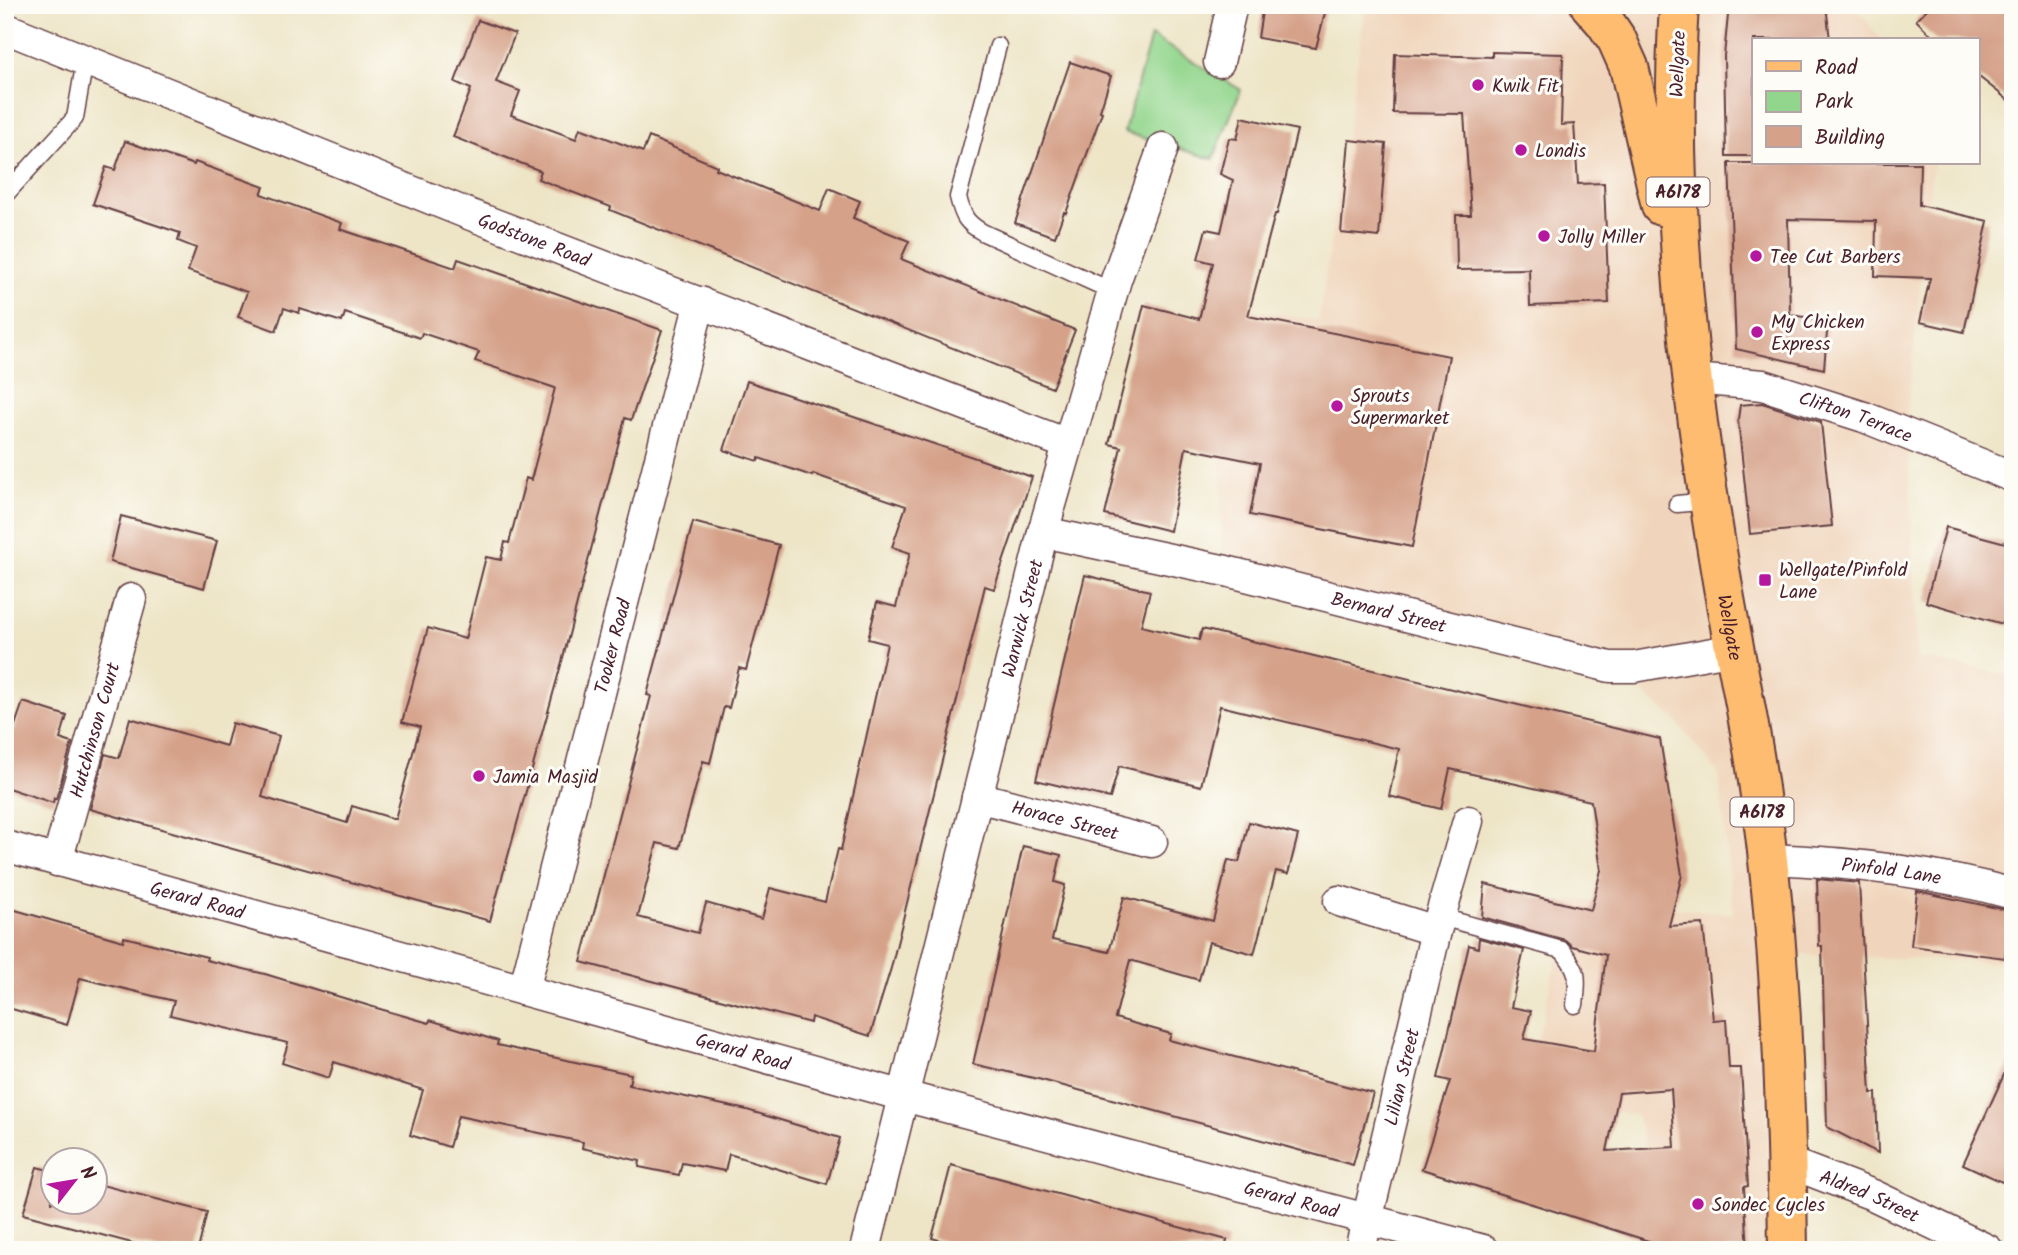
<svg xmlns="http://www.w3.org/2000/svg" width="2018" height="1255" viewBox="0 0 2018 1255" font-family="Kalam,sans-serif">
<rect width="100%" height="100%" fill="#fdfcf7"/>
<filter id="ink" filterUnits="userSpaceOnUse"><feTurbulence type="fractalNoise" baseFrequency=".0143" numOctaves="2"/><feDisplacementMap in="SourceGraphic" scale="14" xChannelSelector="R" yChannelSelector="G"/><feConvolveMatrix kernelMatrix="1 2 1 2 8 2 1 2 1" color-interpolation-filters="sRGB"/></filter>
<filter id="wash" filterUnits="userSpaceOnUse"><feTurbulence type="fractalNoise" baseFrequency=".00686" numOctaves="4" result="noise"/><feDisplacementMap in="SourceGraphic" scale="28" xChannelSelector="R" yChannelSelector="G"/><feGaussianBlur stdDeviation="1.57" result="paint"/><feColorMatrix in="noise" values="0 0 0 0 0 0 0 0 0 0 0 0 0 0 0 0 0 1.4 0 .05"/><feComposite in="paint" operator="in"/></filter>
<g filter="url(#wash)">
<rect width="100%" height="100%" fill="#eee5c7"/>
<path fill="#f0d5bc" d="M1366 5H1855L1881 40H1754V163H1933L1907 415 1917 658 2013 676V963L1763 953 1772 1250H1665V1214L1636 1115 1525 1095 1570 899 1733 914 1719 774 1673 717 1610 667 1222 571 1220 305 1319 320Z"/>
<path fill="#92d58c" stroke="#6e7a5c" stroke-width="2" d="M1151 36 1241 90 1213 159 1124 132Z"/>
<g id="blocks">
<path fill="#d5a189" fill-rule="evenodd" d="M1263 5H1327L1316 48 1258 38Z
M1729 5H1826L1830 40H1754V156H1726L1724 56Z
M1931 5H1999L2013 17V104L1978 76V40H1936L1916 20Z
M478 20 515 34 496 82 520 91 511 115 576 139 580 128 643 152 649 137 717 166 716 169 820 211 829 188 860 201 853 218 909 241 901 259 1075 330 1052 388 610 210 611 207 538 179 541 171 453 137 471 89 455 82Z
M1492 52 1563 54 1561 125 1574 124 1578 184 1604 183 1609 303 1530 306 1529 269 1457 270 1456 215H1471L1464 114 1393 113 1395 54 1492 57Z
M1070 62 1111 76 1100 111 1102 112 1066 213 1064 212 1055 237 1015 223Z
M1242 117 1297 130 1277 214H1275L1248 316 1449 356 1412 547 1250 515 1260 463 1186 448 1170 531 1105 515 1121 447 1109 444 1144 305 1199 319 1213 263 1198 259 1206 229 1221 232 1233 180 1220 174 1229 138 1237 139Z
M1349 140 1386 144 1379 237 1341 233Z
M125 141 194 165 195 162 264 187 261 194 342 223 340 229 455 268 458 259 662 330 631 420 625 418 564 654 490 921 90 809 105 754 119 758 130 718 226 746 232 723 279 736 262 797 347 823 352 806 395 819 420 727 402 722 428 628 465 639 486 557 501 560 505 542 509 543 526 478 531 480 555 388 475 361 479 352 422 333 420 338 345 313 342 322 300 309 299 313 284 308 276 331 238 317 247 292 188 271 196 248 178 241 180 233 93 204 106 167 115 170Z
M1729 163H1920L1919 205 1988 221 1964 332 1920 322 1930 278 1875 276 1876 221 1788 219 1790 315 1828 320 1824 369 1736 349Z
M747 381 1032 477 994 589 985 586 891 968 870 1036 811 1017 810 1023 581 962 651 696 647 695 693 522 779 545 746 670 739 668 729 708 724 707 710 763 703 761 679 848 657 843 638 917 698 933 706 903 762 919 770 888 825 902 838 849 841 850 887 644 868 639 877 602 896 607 910 553 892 547 906 506 813 474 812 476 759 458 758 461 724 450Z
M1762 403 1821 422 1832 526 1750 534 1738 419 1740 405Z
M121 516 217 541 204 588 110 562Z
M1946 527 2013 545V627L1926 602Z
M1085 575 1150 591 1141 626 1199 640 1202 629 1660 739 1682 875 1669 926 1703 924 1713 1020 1726 1019 1729 1068H1741L1748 1186 1744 1187 1748 1250H1677L1422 1169 1450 1081 1438 1078 1469 945 1478 948 1479 938 1524 950 1511 1007 1531 1011 1524 1039 1594 1051 1606 955 1572 946 1565 940 1482 917 1485 884 1591 910 1601 870 1591 801 1450 769 1441 809 1389 796 1399 749 1220 706 1201 786 1119 766 1110 798 1036 780ZM1671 1089 1675 1147 1607 1151 1619 1093Z
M23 702 67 716 60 739 72 743 56 799 54 798 53 803 5 787V728L13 731Z
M1249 822 1298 835 1288 874 1276 871 1254 954 1209 942 1199 980 1130 960 1115 1018 1171 1034 1169 1040 1373 1093 1353 1165 1042 1080 973 1064 1023 846 1061 855 1055 882 1065 885 1052 940 1109 952 1124 897 1213 921 1228 860 1239 862Z
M1817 879 1859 883 1871 1093H1876L1878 1153 1827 1127 1822 946H1819Z
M1917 891 2011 911 2005 958 1911 946Z
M5 907 123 941 124 937 207 957 206 960 265 974 373 1007 429 1023 430 1020 498 1041 497 1045 631 1074 629 1085 747 1110 840 1138 827 1184 729 1154 725 1171 682 1163 679 1175 639 1167 640 1161 582 1148 583 1142 458 1116 449 1147 410 1135 423 1090 334 1062 329 1078 282 1063 288 1043 170 1015 174 1001 80 978 67 1025 5 1007Z
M2013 1055V1187L1963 1164Z
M951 1165 1227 1240 1225 1250H974L932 1238Z
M37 1167 52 1171V1202H94V1183L207 1212 198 1250H158L23 1214Z"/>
</g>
</g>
<g filter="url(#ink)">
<use href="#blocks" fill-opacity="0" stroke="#633d42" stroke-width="2"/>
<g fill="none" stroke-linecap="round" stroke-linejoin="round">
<defs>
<path id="service" d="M998 46 958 197C963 217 966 223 984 233L1112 291
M5 195 75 118 85 60
M1677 504 1709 501
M1441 917 1562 950C1580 972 1578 978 1575 1005"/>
<g id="minor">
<path id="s1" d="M5 28 471 215 1067 444"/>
<path d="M1219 62 1232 5"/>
<path id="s2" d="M1693 379 1763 385 1864 417 2013 477"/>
<path id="s3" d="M1043 532 1226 571 1610 667H1634L1735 649"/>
<path id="s4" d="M977 797 1152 842"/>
<path id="s5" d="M5 846 904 1096 1483 1250"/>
<path id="s6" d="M1768 859C1850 862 1933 872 2013 894"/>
<path id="s7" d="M57 861 131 599"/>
<path d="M1339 901 1436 931"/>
<path id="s8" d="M524 990 700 302"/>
<path id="s9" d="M1787 1162 1873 1195 1988 1250"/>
<path id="s10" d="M865 1250 1043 532 1116 280 1163 148"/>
<path id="s11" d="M1360 1250 1436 931 1468 821"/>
</g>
<g id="primary">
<path d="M1590 5 1605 22 1617 40 1629 67 1661 206"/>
<path id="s12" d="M1679 5C1667 197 1689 386 1721 575 1731 637 1745 698 1755 761 1780 923 1786 1086 1788 1250"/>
</g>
</defs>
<use href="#service" stroke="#633d42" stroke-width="19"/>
<use href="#minor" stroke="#633d42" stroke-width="33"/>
<use href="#primary" stroke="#633d42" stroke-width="42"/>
<use href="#service" stroke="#fff" stroke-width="16"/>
<use href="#minor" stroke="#fff" stroke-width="30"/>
<use href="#primary" stroke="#fdbc6f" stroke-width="38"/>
</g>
</g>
<g fill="#b5179e" stroke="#fdfcf7" stroke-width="2.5">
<circle cx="1478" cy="85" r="7"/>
<circle cx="1521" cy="150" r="7"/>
<circle cx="1544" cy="236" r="7"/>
<circle cx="1756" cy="256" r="7"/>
<circle cx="1757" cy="332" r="7"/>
<circle cx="1337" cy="406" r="7"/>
<rect x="1758" y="573" width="14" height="14" rx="3.5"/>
<circle cx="479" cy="776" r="7"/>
<circle cx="1698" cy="1204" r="7"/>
</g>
<g text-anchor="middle" stroke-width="6" stroke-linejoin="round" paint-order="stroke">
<g fill="#fdfcf7" stroke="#806168" stroke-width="2">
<rect x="1646.5" y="177.5" width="63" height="29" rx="5"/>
<rect x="1730.5" y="797.5" width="63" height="29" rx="5"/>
</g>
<g font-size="18" font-weight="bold" fill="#4a1f2b">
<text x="1678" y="198">A6178</text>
<text x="1762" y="818">A6178</text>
</g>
<g font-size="19" fill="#4a1f2b" stroke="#fdfcf7">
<text transform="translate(1677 64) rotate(-88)" y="7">Wellgate</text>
<text dy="7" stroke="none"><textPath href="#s1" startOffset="570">Godstone Road</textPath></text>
<text dy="7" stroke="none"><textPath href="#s2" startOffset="168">Clifton Terrace</textPath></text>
<text dy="7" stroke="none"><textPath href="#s3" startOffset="355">Bernard Street</textPath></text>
<text dy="7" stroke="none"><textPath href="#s10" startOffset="651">Warwick Street</textPath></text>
<text dy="7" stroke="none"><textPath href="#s12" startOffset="626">Wellgate</textPath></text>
<text dy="7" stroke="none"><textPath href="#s8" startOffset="355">Tooker Road</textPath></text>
<text dy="7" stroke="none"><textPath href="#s7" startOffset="136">Hutchinson Court</textPath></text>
<text dy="7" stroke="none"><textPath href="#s4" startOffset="91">Horace Street</textPath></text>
<text dy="7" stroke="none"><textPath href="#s6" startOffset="124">Pinfold Lane</textPath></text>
<text dy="7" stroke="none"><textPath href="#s5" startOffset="200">Gerard Road</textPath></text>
<text dy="7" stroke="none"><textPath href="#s5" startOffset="766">Gerard Road</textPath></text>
<text dy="7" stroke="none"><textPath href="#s11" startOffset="178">Lilian Street</textPath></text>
<text dy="7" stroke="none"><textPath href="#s9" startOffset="89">Aldred Street</textPath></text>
<text dy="7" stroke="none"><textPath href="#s5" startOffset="1334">Gerard Road</textPath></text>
</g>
<g font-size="19" fill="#4a1f2b" stroke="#fdfcf7" text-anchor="start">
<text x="1492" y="92">Kwik Fit</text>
<text x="1535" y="157">Londis</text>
<text x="1558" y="243">Jolly Miller</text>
<text x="1770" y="263">Tee Cut Barbers</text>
<text x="1771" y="328">My Chicken<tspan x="1771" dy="22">Express</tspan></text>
<text x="1351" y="402">Sprouts<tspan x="1351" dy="22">Supermarket</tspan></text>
<text x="1779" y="576">Wellgate/Pinfold<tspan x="1779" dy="22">Lane</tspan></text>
<text x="493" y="783">Jamia Masjid</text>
<text x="1712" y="1211">Sondec Cycles</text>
</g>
</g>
<rect width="2018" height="1255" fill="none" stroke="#fdfcf7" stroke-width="28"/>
<rect x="1752" y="38" width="228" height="126" fill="#fdfcf7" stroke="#b5a4a5" stroke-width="2"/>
<rect x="1766" y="61" width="35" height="10" fill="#fdbc6f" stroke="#b5a4a5" stroke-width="2"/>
<text x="1815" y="74" font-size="21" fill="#4a1f2b">Road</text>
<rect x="1766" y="91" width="35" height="21" fill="#92d58c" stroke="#b5a4a5" stroke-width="2"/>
<text x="1815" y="108" font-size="21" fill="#4a1f2b">Park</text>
<rect x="1766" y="126" width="35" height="21" fill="#d5a189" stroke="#b5a4a5" stroke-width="2"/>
<text x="1815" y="144" font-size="21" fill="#4a1f2b">Building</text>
<g transform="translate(74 1181) rotate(59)"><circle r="33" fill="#fdfcf7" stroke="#b5a4a5" stroke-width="2"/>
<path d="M0-5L12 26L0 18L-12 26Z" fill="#b5179e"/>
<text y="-10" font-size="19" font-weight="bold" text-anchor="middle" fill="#4a1f2b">N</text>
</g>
</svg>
